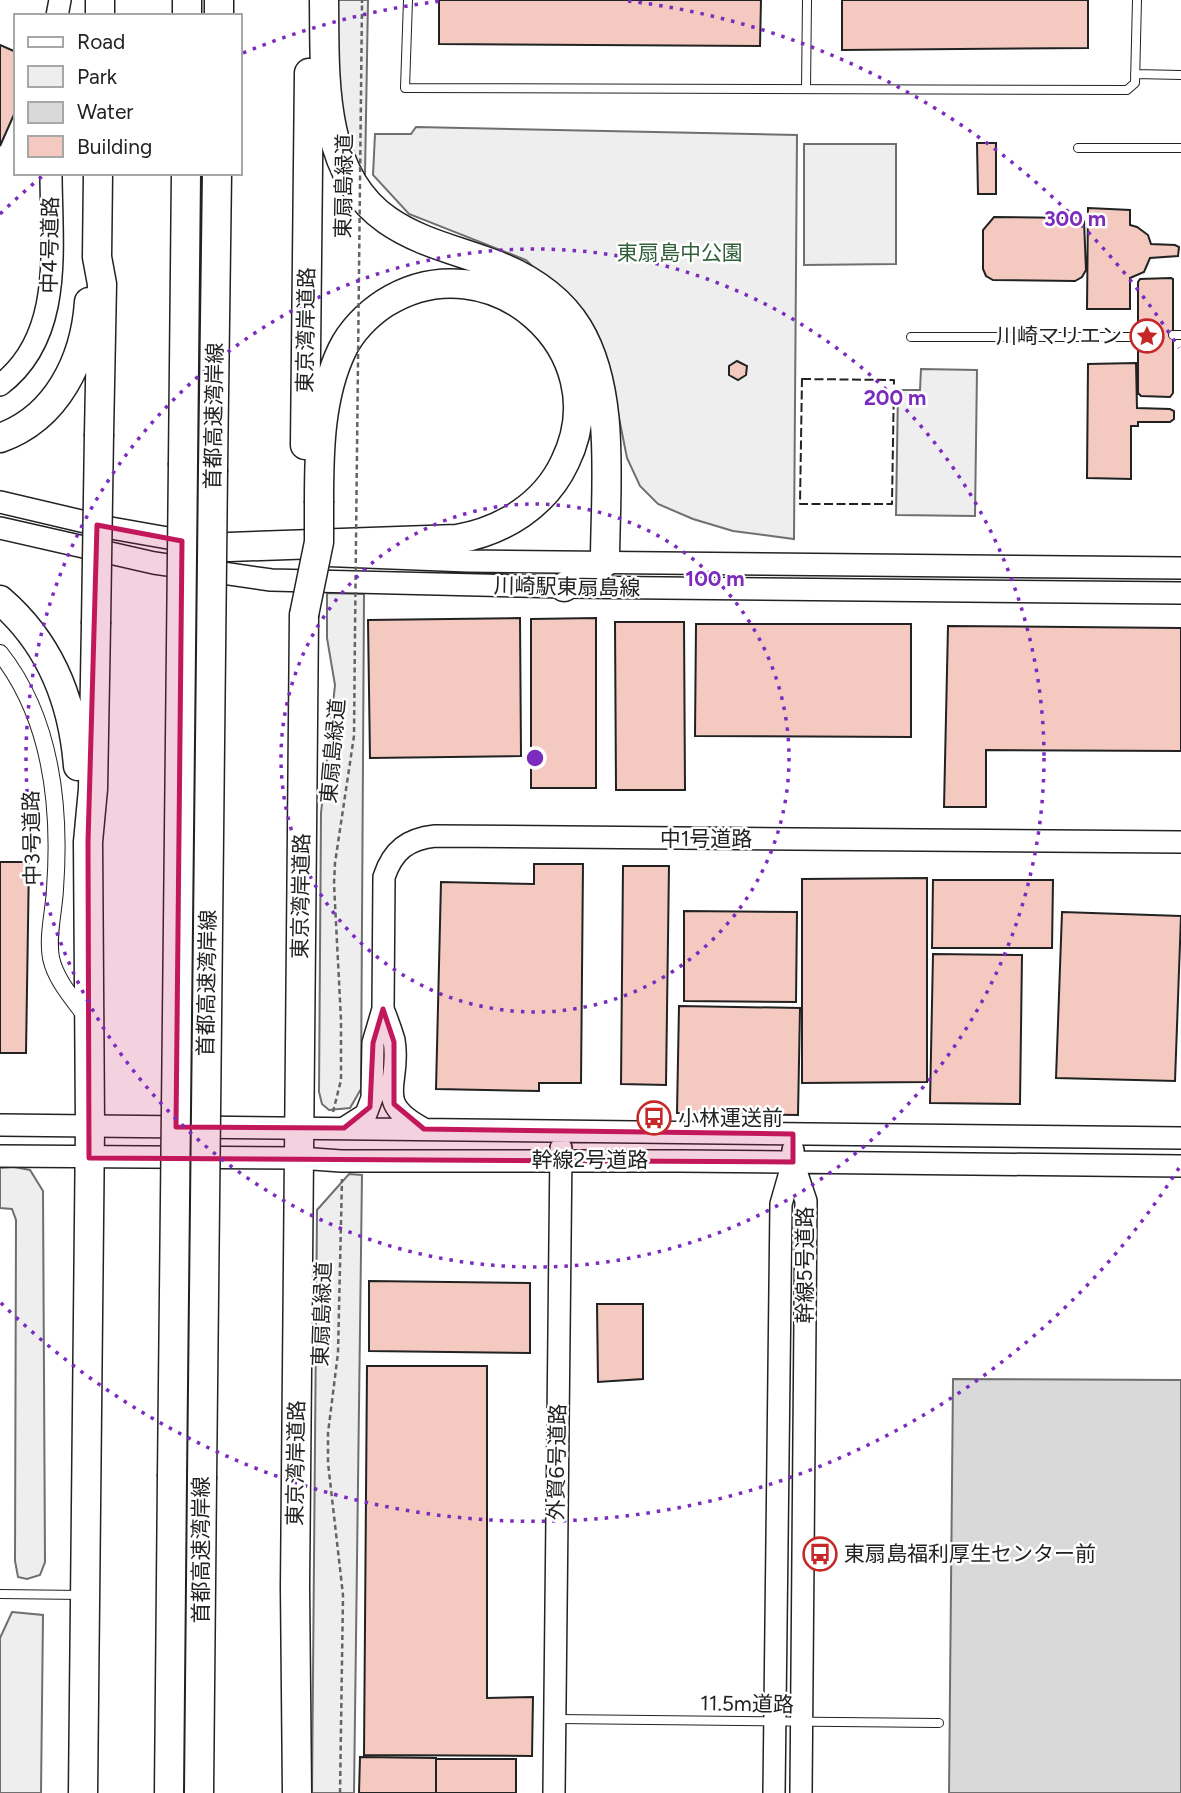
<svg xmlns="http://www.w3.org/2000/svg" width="1181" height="1793" viewBox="0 0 1181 1793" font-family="Figtree,'Noto Sans JP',sans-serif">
<rect width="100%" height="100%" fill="#fff"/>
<path fill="#eee" stroke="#6f6f6f" stroke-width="2" d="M329 0H368L365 175 347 161Z
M416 127 797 135 794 539 733 531 693 519 658 504 640 486 627 458 609 367 580 311 526 260 409 214 373 175 375 134H411Z
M804 144H896V264L804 265Z
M921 369 977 370 975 516 896 515 898 390H920Z
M327 593 364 594 361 1089 350 1108 329 1110 322 1104 319 1092 321 813 335 685 327 638Z
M14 1167 30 1170 43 1191 45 1562 40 1575 27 1579 18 1577 15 1561 16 1220 12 1209 0 1208V1168Z
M349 1174 362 1175 354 1793H312L317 1210Z
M12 1612 43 1615 41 1793H0V1638Z"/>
<path fill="#d9d9d9" stroke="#6f6f6f" stroke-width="2" d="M953 1379 1181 1380V1793H949Z"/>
<path fill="#f3c9c0" stroke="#222" stroke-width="2" d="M439 0H761L760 46 439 44Z
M842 0H1088V48L842 50Z
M0 45 16 52V110L0 146Z
M977 143H996V194H978Z
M1088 208 1130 210V225L1137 227 1148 235 1151 244 1175 245 1179 247 1178 256 1150 258 1144 272 1130 278V309H1087Z
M994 217 1077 218 1084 221 1086 270 1082 277 1075 281 993 280 986 276 983 269V230Z
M1171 278 1173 279V393L1170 397 1141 396 1138 393V282L1140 279Z
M737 361 747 366 746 375 738 380 729 375V366Z
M1136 363 1137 408 1170 409 1174 411V419L1170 422H1138V426H1131V479L1087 478 1088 364Z
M520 618 521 756 370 758 368 620Z
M596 618V788H531V619Z
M615 622H684L685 790H616Z
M696 624H911V737L695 736Z
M948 626 1181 628V751L986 750V807H944Z
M0 862H29L26 1053H0Z
M534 864H583L581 1083H539V1091L436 1089 441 882 534 884Z
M623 866H669L666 1085 621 1084Z
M927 878V1082L802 1083V879Z
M933 880H1053L1052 948H932Z
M684 911 797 912 796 1002 684 1001Z
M1062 912 1181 916 1175 1081 1056 1078Z
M933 954 1022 955 1020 1104 930 1103Z
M679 1006 800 1008 798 1115 677 1113Z
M369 1281 530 1283V1353L369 1351Z
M597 1304H643V1379L598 1382Z
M367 1366H487V1698L533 1697 532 1756 364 1755Z
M360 1757 436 1758V1793H359Z
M436 1759H516V1793H436Z"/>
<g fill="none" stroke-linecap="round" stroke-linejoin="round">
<defs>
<path id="lane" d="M408 0 405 88 1127 90 1135 83 1137 0
M1135 74 1181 75
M806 89 807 0
M1078 148H1181
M1173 335H1181
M911 337H1138
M0 1594 82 1595
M558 1719 939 1723"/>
<path id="street" d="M0 653C52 719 61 807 55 889 54 911 47 936 51 958 56 981 74 1000 87 1018"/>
<path id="secondary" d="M57 16 60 0
M0 385C65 336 51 246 51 173
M0 502 111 528 196 543
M0 528 154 563 271 580 564 587 1181 593
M316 555 468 561 1181 568
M383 1009C387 1019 391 1030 394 1040 402 1085 371 1101 424 1129
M0 1125 1181 1138
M344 1128 366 1114 372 1098 373 1043 383 1009 384 877C393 850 408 839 435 836L1181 842
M0 1156 299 1158 341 1161H678L1181 1166
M793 1162 806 1201 801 1793
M554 1793 561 1148
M774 1793 781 1204 793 1162V1150"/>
<path id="highway" d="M324 0C325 74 319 173 387 220 417 241 452 249 485 261 520 273 557 294 578 328 617 392 605 489 605 562L564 587
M100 16V0
M187 16V0
M219 16V0
M98 173 97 257 102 284 99 434
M0 438C57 418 85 360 89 302
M305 445 309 73
M183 463 186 173
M213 469 217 173
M229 547 457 539C503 531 545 505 565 462 620 350 490 237 385 303 368 314 351 331 342 350 320 396 319 451 319 501
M0 600C50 643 73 702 78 766
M83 1793 90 1126 88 842 93 789 96 624
M169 1793 172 1477
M199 1793 202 1479
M297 1793 295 1587 304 615"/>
</defs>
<use href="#lane" stroke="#222" stroke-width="10"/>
<use href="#street" stroke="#222" stroke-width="18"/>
<use href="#secondary" stroke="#222" stroke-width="24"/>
<use href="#highway" stroke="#222" stroke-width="31"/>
<path stroke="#646464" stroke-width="2.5" stroke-dasharray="5 3.5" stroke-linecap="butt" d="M362 3V0
M333 1112 341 1080V1020L334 884 335 863 354 736 355 631
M340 1793 343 1595 328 1463V1433L338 1353 342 1179"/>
<use href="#lane" stroke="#fff" stroke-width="8"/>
<use href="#street" stroke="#fff" stroke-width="16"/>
<use href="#secondary" stroke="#fff" stroke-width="21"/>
<use href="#highway" stroke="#fff" stroke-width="28"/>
<defs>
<path id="highway-bridge" d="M304 615 319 542V501
M96 624 99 434
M172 1477 183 463
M202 1479 213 469"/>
</defs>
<use href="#highway-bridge" stroke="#222" stroke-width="31" stroke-linecap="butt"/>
<path stroke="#646464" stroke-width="2.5" stroke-dasharray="5 3.5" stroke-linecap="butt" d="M355 631 362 3"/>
<use href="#highway-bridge" stroke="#fff" stroke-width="28"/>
<path stroke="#222" stroke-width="2" stroke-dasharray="9 3.5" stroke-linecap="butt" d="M802 379 894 380 892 504H800Z"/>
</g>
<path fill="#c2185b" fill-opacity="0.2" stroke="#c2185b" stroke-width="5" stroke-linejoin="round" d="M97 525 182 541 176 1127 344 1128 370 1107 373 1043 383 1009 394 1042V1104L424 1129 793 1134V1162L89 1158 88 842Z"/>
<g fill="none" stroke="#7b2cbf" stroke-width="3.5" stroke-dasharray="3.5 7">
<circle cx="535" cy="758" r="254"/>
<circle cx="535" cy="758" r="509"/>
<path d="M1179 1168A763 763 0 0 1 0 1302M0 214A763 763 0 0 1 45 174M243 53A763 763 0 0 1 442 1M628 1A763 763 0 0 1 1179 348"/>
</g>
<defs>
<symbol id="sight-ring" viewBox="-11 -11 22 22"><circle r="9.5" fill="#fff" stroke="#c62828" stroke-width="1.5"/><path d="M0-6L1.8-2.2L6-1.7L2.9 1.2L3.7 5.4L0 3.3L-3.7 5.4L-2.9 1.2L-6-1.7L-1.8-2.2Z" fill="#c62828"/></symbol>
<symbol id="bus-ring" viewBox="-11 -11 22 22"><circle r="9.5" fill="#fff" stroke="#c62828" stroke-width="1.5"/><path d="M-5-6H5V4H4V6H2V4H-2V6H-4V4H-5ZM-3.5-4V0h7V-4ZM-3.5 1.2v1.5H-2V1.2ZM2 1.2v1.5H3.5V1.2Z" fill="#c62828"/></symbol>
</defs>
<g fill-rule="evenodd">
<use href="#sight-ring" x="1128" y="317" width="38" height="38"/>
<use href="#bus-ring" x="635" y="1099" width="38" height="38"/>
<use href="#bus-ring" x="801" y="1535" width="38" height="38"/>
</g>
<g text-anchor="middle" stroke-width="5" stroke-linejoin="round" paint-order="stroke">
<g font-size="21" fill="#222" stroke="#fff">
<text transform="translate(344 186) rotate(-89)" y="7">東扇島緑道</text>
<text transform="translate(50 245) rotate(-89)" y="7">中4号道路</text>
<text transform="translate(306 330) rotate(-89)" y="7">東京湾岸道路</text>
<text transform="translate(214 416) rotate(-89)" y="7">首都高速湾岸線</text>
<text transform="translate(567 587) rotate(1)" y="7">川崎駅東扇島線</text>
<text transform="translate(333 751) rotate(-85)" y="7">東扇島緑道</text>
<text transform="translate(32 838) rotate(-91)" y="7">中3号道路</text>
<text x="706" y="846">中1号道路</text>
<text transform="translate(301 896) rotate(-89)" y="7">東京湾岸道路</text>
<text transform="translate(207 983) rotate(-89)" y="7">首都高速湾岸線</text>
<text x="590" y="1167">幹線2号道路</text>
<text transform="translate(805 1265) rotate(-90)" y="7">幹線5号道路</text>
<text transform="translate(322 1314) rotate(-88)" y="7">東扇島緑道</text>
<text transform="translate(557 1462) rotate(-89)" y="7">外貿6号道路</text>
<text transform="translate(296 1463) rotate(-89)" y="7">東京湾岸道路</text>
<text transform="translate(201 1550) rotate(-90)" y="7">首都高速湾岸線</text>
<text transform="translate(747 1704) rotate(1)" y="7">11.5m道路</text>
</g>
<g font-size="21" fill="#2f5e38" stroke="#fff">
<text x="680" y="260">東扇島中公園</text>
</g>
<g font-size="21" fill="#222" stroke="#fff" text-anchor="start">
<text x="1122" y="343" text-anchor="end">川崎マリエン</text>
<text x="678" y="1125">小林運送前</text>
<text x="844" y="1561">東扇島福利厚生センター前</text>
</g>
</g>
<circle cx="535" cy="758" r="10" fill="#7b2cbf" stroke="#fff" stroke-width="3.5"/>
<g font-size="21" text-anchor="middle" font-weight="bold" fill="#7b2cbf" stroke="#fff" stroke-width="5" stroke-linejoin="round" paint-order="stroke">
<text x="1075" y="226">300 m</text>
<text x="895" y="405">200 m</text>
<text x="715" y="586">100 m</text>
</g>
<rect x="14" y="14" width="228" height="161" fill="#ffffff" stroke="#a7a7a7" stroke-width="2"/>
<rect x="28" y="37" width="35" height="10" fill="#ffffff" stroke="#a7a7a7" stroke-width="2"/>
<text x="77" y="49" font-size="21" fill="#222222">Road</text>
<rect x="28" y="66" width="35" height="21" fill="#eeeeee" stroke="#a7a7a7" stroke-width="2"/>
<text x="77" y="84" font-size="21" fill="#222222">Park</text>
<rect x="28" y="102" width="35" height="21" fill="#d9d9d9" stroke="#a7a7a7" stroke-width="2"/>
<text x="77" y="119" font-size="21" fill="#222222">Water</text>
<rect x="28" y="136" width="35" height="21" fill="#f3c9c0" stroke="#a7a7a7" stroke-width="2"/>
<text x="77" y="154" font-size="21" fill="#222222">Building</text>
</svg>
